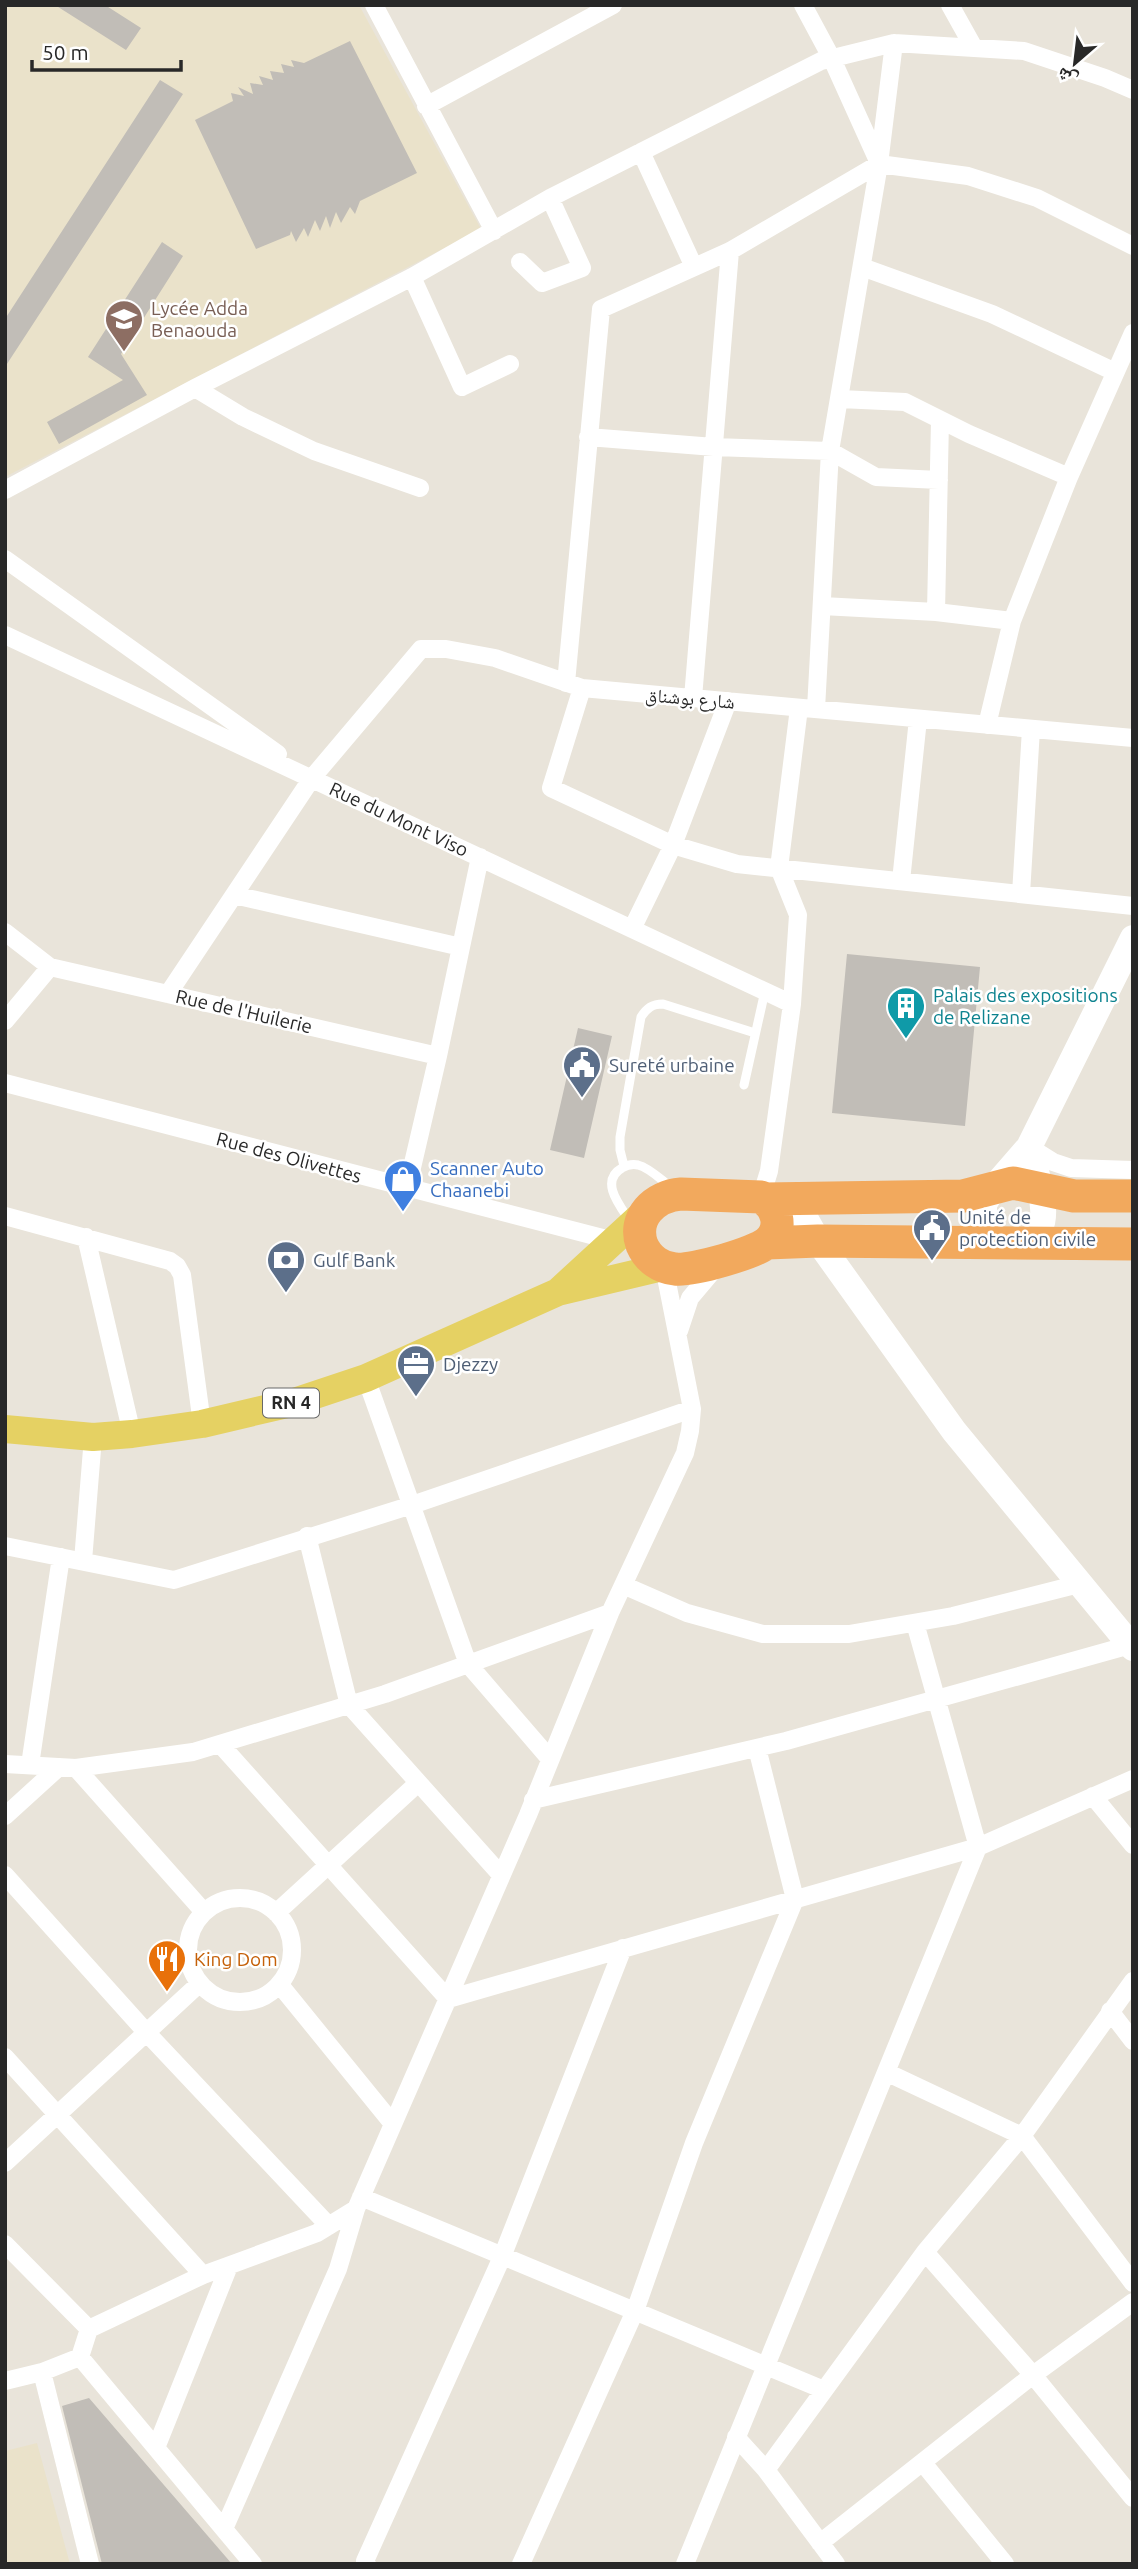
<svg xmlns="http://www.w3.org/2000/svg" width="1138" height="2569" viewBox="0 0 1138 2569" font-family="Ubuntu,'Noto Naskh Arabic',sans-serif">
<rect width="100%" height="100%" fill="#e9e4da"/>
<path fill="#eae2ca" d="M5 5H359L481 229 5 477Z
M37 2443 70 2564H5V2451Z"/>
<path fill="#c1bdb7" d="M55 5H105L141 28 126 50Z
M350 41 417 173 360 201 355 214 350 207 341 223 336 212 330 228 326 216 320 231 315 220 308 237 304 228 296 242 291 231 290 235 256 249 195 120 233 101 231 93 244 96 238 87 253 94 250 83 263 85 259 76 273 80 270 71 284 73 281 64 294 67 291 60 304 63Z
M160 80 183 94 5 367V319Z
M162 242 183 256 121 354 147 395 59 444 47 422 123 380 88 357Z
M847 954 980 967 965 1126 832 1113Z
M578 1028 612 1036 584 1158 550 1150Z
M89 2398 232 2564H102L62 2406Z"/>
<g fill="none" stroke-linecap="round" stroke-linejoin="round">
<path stroke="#fff" stroke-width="9" d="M744 1085 765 991
M624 1166 620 1150V1137L641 1017C647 1008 652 1004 663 1004L755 1033
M630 1221C620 1206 599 1181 622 1168 627 1165 633 1164 638 1165 650 1168 661 1180 671 1187"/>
<path stroke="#fff" stroke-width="18" d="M374 5 494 231
M803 5 832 59 879 163
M950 5 974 48
M426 106 613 5
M641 152 694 267
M520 262 542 283 582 268 550 198
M862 267 992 314 1115 372
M412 277 462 387 510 364
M195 388 243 417 314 451 420 488
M840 399 905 402 969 434 1069 477
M588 437 714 447 830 451 876 477 939 480
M5 490 195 388 412 277 550 198 821 61 894 43 1024 51 1105 78 1133 90
M5 559 278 754
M822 606 936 612 1012 621
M936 612 940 420
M5 635 792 1004
M566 683 601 309 730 251 879 164 968 176 1037 198 1133 246
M582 688 551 788 673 845 737 864 1133 906
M693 698 730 251
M816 709 830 451 879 164 894 43
M987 725 1012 621 1069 477 1133 333
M901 881 918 719
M1021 894 1031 729
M234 895 461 947
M632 929 673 845 728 701
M5 932 50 967 5 1021
M50 967 438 1056
M168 994 312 778 421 649H446L495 658 582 688 1133 738
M5 1083 618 1242
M1029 1147 1053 1162 1071 1168 1133 1170
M407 1189 438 1056 480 857
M761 1197 769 1171 792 1004 798 915 779 868 799 708
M5 1216 170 1261 177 1266 182 1275 202 1424
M86 1237 132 1434
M679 1331 690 1298 717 1266
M366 1378 468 1664 550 1759
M307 1536 349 1705 501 1875
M5 1546 174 1580 412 1505 692 1409
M83 1561 93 1437
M623 1585 687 1613 763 1634H849L953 1616 1079 1584
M220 1744 448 1999 978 1847 1133 1779
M5 1764 76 1768 193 1752 385 1694 610 1613
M30 1765 61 1557
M76 1768 204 1912
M1093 1796 1133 1845
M533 1800 786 1741 1130 1645
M5 1816 59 1767
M5 1875 147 2033 329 2226
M188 1950a52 52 0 1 1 104 0a52 52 0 1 1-104 0Z
M276 1913 418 1783
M280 1985 393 2124
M1110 2011 1133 2041
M5 2057 203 2275
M886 2072 1022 2136 1133 2283
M5 2163 199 1984
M361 2197 824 2390
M5 2244 89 2329 80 2357 42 2372 5 2381
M925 2252 1033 2375 1133 2498
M89 2329 203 2275 317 2233 356 2209 528 1815 610 1613 685 1453 690 1431 692 1409 664 1267
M80 2357 253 2564
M42 2372 90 2564
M736 2437 766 2470 836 2564
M156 2448 229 2266
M923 2463 1005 2564
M766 2470 925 2252 1022 2136 1133 1981
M224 2529 338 2269 356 2209
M820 2543 1033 2375 1133 2302
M367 2564 365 2561 502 2257 623 1948
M521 2564 635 2311 694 2143 795 1899 757 1748
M685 2564 978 1847 915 1623"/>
<path stroke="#fff" stroke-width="26" d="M795 1200 818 1241 954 1431 1133 1648
M1005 1244 989 1232 984 1223V1204L995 1186 1029 1147 1133 938
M1025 1244C1030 1239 1037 1234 1040 1228 1050 1210 1034 1166 1029 1147"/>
<path stroke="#e5d163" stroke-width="28" d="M560 1290 645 1212
M5 1429 93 1437 132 1434 202 1424 291 1403 366 1378 558 1292 663 1267"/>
<path stroke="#f2a95d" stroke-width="33" d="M681 1194 761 1197C777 1206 784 1228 768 1242 756 1253 692 1271 675 1269 661 1268 648 1259 642 1245 632 1217 655 1196 681 1194Z
M765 1199 963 1196 1013 1183 1074 1196H1133
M767 1243 818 1241 1133 1244"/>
</g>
<defs>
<symbol id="school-pin" viewBox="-11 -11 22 30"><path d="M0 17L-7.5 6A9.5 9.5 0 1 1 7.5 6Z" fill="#8d6e63" stroke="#fff"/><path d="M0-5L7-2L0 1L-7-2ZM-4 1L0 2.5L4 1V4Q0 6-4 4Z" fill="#fff"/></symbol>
<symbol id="building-pin" viewBox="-11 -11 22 30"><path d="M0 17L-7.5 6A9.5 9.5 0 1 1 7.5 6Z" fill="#0f9aa8" stroke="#fff"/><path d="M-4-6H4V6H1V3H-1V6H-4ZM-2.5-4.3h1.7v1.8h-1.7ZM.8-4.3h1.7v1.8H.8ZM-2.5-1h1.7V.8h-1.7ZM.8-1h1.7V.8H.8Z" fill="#fff"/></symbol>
<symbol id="civic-pin" viewBox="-11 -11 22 30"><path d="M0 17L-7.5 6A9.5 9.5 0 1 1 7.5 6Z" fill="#5c6f8a" stroke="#fff"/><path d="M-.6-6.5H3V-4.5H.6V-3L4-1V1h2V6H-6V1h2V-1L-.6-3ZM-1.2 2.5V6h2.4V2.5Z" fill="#fff"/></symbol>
<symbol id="shop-pin" viewBox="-11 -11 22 30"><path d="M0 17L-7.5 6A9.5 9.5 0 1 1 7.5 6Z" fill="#3f7fe0" stroke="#fff"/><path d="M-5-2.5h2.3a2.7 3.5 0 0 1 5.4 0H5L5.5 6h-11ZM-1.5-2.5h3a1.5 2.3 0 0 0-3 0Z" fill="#fff"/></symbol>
<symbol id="bank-pin" viewBox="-11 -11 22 30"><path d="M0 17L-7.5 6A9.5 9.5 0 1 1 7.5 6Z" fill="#5c6f8a" stroke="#fff"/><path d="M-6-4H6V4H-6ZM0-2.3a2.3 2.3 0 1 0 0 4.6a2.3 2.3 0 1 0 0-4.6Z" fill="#fff"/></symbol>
<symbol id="office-pin" viewBox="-11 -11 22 30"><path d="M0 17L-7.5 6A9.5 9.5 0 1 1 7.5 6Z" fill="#5c6f8a" stroke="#fff"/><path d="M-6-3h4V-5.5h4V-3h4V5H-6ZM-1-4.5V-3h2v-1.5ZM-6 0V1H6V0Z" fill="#fff"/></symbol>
<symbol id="restaurant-pin" viewBox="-11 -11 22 30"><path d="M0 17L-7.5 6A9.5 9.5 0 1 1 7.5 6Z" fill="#e8710a" stroke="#fff"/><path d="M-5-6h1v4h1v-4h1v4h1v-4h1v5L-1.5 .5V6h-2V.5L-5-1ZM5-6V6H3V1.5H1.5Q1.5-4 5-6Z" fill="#fff"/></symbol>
</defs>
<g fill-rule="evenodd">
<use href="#school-pin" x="102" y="297" width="44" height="60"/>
<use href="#building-pin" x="884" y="984" width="44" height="60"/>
<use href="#civic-pin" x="560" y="1043" width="44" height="60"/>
<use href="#shop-pin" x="381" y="1157" width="44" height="60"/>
<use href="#civic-pin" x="910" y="1206" width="44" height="60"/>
<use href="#bank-pin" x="264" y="1238" width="44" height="60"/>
<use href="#office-pin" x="394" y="1342" width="44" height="60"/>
<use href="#restaurant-pin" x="145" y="1937" width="44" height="60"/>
</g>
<g text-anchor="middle" stroke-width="5" stroke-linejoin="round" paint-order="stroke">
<rect fill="#fff" stroke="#686868" stroke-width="2" x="263" y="1388.5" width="56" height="29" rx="5"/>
<g font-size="18" font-weight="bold" fill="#282828">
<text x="291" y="1409">RN 4</text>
</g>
<g font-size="19" fill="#785e54" stroke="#fff" text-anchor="start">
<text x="151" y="315">Lycée Adda<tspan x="151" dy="22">Benaouda</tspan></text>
</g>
<g font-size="19" fill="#282828" stroke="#fff">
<text transform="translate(690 698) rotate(5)" y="7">شارع بوشناق</text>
<text transform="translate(399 819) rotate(25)" y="7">Rue du Mont Viso</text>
<text transform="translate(244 1011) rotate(13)" y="7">Rue de l'Huilerie</text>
<text transform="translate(289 1157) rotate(15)" y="7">Rue des Olivettes</text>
</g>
<g font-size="19" fill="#0d838f" stroke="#fff" text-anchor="start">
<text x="933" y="1002">Palais des expositions<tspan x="933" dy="22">de Relizane</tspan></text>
</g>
<g font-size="19" fill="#4e5e75" stroke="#fff" text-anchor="start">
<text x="609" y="1072">Sureté urbaine</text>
<text x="959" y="1224">Unité de<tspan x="959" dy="22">protection civile</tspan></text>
<text x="313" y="1267">Gulf Bank</text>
<text x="443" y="1371">Djezzy</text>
</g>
<g font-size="19" fill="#366cbe" stroke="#fff" text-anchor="start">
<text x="430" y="1175">Scanner Auto<tspan x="430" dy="22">Chaanebi</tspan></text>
</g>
<g font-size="19" fill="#c56008" stroke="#fff" text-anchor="start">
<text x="194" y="1966">King Dom</text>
</g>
</g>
<rect width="1138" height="2569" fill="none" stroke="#282828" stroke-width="14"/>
<g transform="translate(1075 63) rotate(208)" stroke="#ffffff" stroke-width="5" paint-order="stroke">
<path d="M0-5L12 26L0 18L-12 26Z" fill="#282828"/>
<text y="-10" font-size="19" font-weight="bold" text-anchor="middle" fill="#282828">ش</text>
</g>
<path d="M32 60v10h149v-10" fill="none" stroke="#282828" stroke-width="3.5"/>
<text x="42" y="60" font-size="21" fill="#282828" stroke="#ffffff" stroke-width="5" paint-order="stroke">50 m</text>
</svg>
